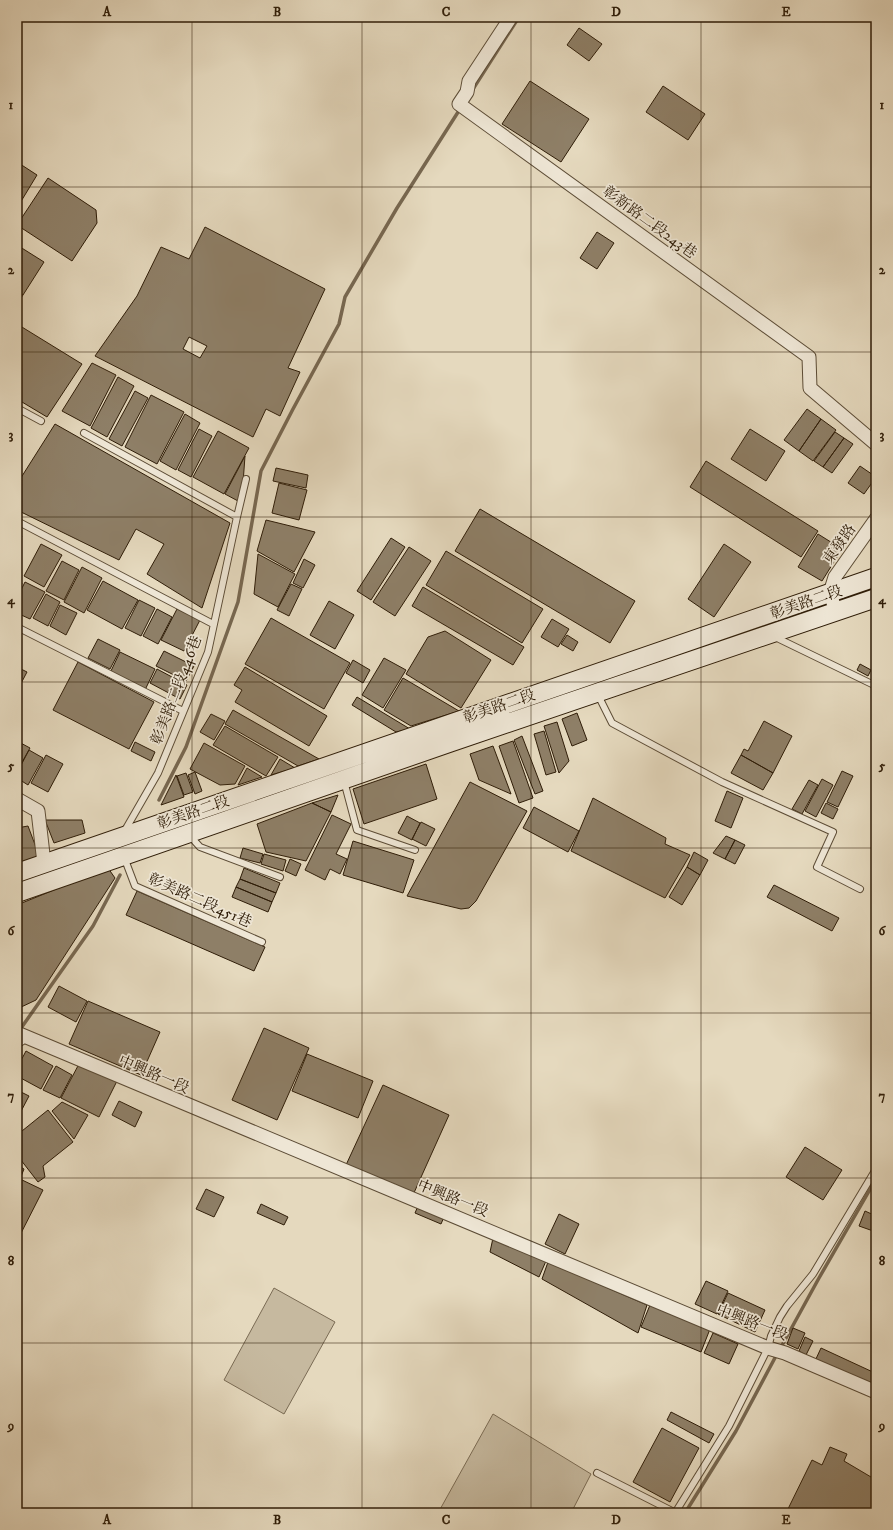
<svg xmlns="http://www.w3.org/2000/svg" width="893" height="1530" viewBox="0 0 893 1530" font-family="'IM FELL DW Pica','Noto Serif TC',serif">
<rect width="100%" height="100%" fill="#e5d9be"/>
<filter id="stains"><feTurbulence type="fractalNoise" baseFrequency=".005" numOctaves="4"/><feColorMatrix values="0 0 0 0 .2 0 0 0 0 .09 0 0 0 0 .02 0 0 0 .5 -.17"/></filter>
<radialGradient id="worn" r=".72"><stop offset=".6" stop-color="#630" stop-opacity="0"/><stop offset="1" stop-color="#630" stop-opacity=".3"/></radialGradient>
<path fill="#c6b99f" stroke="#7a6b54" d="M274 1288 335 1322 284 1414 224 1380Z
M493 1414 591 1474 571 1513H438Z"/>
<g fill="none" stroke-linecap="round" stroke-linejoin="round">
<path stroke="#776750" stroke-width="3.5" d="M473 89 519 17
M159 800 186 747 238 602 261 471 293 409 339 324 345 297 397 208 460 109
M19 1031 93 926 120 875
M780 1349 819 1278 876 1179
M685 1513 736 1431 777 1354"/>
</g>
<path fill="#8e7f67" stroke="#2f1d08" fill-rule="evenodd" d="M579 28 602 44 589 61 567 45Z
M530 81 589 119 561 162 502 124Z
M663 86 705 114 688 140 646 112Z
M17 162 37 175 17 208Z
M48 178 96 210 97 223 72 261 17 225Z
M205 227 325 289 288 368 300 372 280 416 266 409 253 437 95 356 137 296 161 247 189 259ZM189 337 207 346 200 358 183 349Z
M597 232 614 243 597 269 580 258Z
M17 245 44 262 23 295 17 292Z
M17 292 23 295 17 304Z
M17 324 82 364 47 417 17 399Z
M92 363 116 375 90 426 62 411Z
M118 377 134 386 107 437 91 428Z
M135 391 148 398 122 446 109 439Z
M151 395 184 412 157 464 125 447Z
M807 409 821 419 799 451 784 440Z
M185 414 200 423 176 470 160 461Z
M821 419 836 430 813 461 799 451Z
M55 424 230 523 202 608 147 574 164 544 136 529 119 560 17 510V484Z
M199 429 212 436 191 477 178 470Z
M750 429 785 451 766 481 731 459Z
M218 431 249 448 224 494 193 477Z
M835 432 844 438 823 467 814 461Z
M844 438 853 444 832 473 823 467Z
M245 456 242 497 238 501 225 494Z
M706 461 818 531 801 557 690 487Z
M860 466 876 477 864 494 848 483Z
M276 468 308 475 306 488 273 481Z
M279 483 307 490 299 520 272 513Z
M480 509 635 601 610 643 455 551Z
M266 520 315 532 294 572 257 551Z
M17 533 22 536 17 544Z
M818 534 842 549 822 581 798 567Z
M391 538 405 547 371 600 357 591Z
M41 544 62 555 44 587 24 576Z
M724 544 751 562 714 617 688 599Z
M409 547 431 561 395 616 373 602Z
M446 551 543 609 522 643 426 585Z
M258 554 295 574 278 607 254 594Z
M304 559 315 565 303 588 293 583Z
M62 561 79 570 64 600 46 591Z
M82 567 102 578 84 613 64 602Z
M17 581 22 583 17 593Z
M103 581 138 600 122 629 87 610Z
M25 582 45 592 30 619 17 613V598Z
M291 584 302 589 289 616 277 610Z
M423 587 524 647 513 665 412 606Z
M46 594 60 602 48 626 33 618Z
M139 600 155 608 141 636 125 628Z
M329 601 354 615 335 649 310 635Z
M60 605 77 613 66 635 50 626Z
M157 609 172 617 158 644 143 636Z
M177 609 200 620 184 651 161 640Z
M271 618 350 663 324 709 245 664Z
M552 619 569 629 558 647 541 637Z
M445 631 491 660 461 708 406 674 428 637Z
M567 635 578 642 573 651 561 644Z
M98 639 120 650 110 669 88 658Z
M164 651 194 666 186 681 156 666Z
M120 652 155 669 145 690 110 673Z
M384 658 406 670 383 708 362 695Z
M353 660 370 670 363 683 346 673Z
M78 662 154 702 129 749 53 710Z
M860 664 871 670 868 676 857 670Z
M17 667 27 672 17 691Z
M245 667 327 716 309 746 235 702 242 690 234 685Z
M157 669 187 685 180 699 150 683Z
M403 678 459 711 411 726 384 710Z
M357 697 410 729 396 732 352 705Z
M233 710 319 759 298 766 225 724Z
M577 713 587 740 572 746 562 719Z
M211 714 225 721 214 740 200 732Z
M764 721 792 736 773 773 741 755 744 749 748 751Z
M557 722 569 761 559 773 544 726Z
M225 726 278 757 266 776 213 745Z
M544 731 556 772 546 775 534 734Z
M522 736 543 791 535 794 514 740Z
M17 741 30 748 17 771Z
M513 741 533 798 519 803 499 746Z
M135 742 155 752 151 761 131 751Z
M204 743 245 766 235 784 220 785 190 769Z
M493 746 511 794 479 780 470 754Z
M29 750 43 758 28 785 17 778V773Z
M46 755 63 764 48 792 31 783Z
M741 755 773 773 763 790 731 773Z
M280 759 295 768 271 775Z
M426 764 437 799 364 824 353 789Z
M247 768 262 777 238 785Z
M842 771 853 776 838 807 827 802Z
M195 772 202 791 195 794 188 775Z
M186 773 193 792 184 795 177 776Z
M176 775 184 797 161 805Z
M822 779 833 785 816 817 805 811Z
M809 780 818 785 802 814 792 809Z
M470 782 527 811 476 901 469 908 461 909 407 896Z
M727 791 743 798 731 828 715 821Z
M338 795 331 812 312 803Z
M593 798 666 838 665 844 690 855 665 898 571 851Z
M312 803 331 812 306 861 266 852 257 824Z
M826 803 838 809 833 819 821 813Z
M534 807 579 831 568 852 523 828Z
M332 815 351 824 336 854 347 859 340 874 330 869 325 880 305 870Z
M407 816 420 823 412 840 398 833Z
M45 820H82L85 833 54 843Z
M421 822 435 829 426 846 412 839Z
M28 826 40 858 17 865V828Z
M726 836 735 840 725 859 713 853Z
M735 840 745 845 735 864 725 859Z
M353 841 414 860 403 893 343 875Z
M243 848 263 854 260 863 240 858Z
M694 852 708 860 700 875 687 867Z
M264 854 286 860 283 871 261 864Z
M290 859 301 864 296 876 285 871Z
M687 867 700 875 682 905 669 897Z
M108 868 115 878 36 1000 17 1009V905Z
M244 868 280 883 276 893 240 879Z
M240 879 276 893 272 902 236 887Z
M774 885 839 918 832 931 767 897Z
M236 887 272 902 268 912 232 897Z
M137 891 265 947 254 971 126 915Z
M59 986 87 1001 76 1022 48 1007Z
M88 1001 160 1032 141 1075 69 1044Z
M264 1028 309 1048 277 1120 232 1100Z
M26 1051 53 1066 41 1089 17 1076V1068Z
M307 1054 373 1081 358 1118 292 1091Z
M80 1062 117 1081 99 1117 61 1098Z
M56 1066 72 1075 60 1098 43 1090Z
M383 1085 449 1115 413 1195 346 1165Z
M17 1090 29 1096 17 1119Z
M119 1101 142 1112 135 1127 112 1115Z
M62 1102 88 1115 74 1139 52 1111Z
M48 1110 73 1142 43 1166 45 1177 38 1182 17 1155V1135Z
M805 1147 842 1170 823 1200 786 1177Z
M17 1165 24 1169 20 1179 43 1190 17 1241Z
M206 1189 224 1197 214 1217 196 1209Z
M261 1204 288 1217 284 1225 257 1213Z
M418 1206 444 1217 441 1224 415 1213Z
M865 1211 876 1216V1232L859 1226Z
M559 1214 579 1224 565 1254 545 1244Z
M493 1238 546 1261 539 1277 490 1252Z
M548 1262 647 1305 638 1333 542 1279Z
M706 1281 728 1291 717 1314 695 1304Z
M728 1293 765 1310 755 1332 718 1314Z
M650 1305 710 1329 701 1352 641 1327Z
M793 1328 805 1333 798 1349 787 1344Z
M713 1333 738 1344 729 1364 704 1353Z
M805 1337 813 1341 806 1355 799 1351Z
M821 1348 875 1373 870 1385 815 1361Z
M671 1412 714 1434 709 1443 667 1420Z
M662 1428 699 1448 670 1502 633 1482Z
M830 1447 847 1454 844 1461 871 1477 875 1468H876V1513H786L812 1460 822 1465Z"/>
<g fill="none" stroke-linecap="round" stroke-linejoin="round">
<defs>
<path id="lane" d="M17 408 41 421
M84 433 237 517
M17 521 213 624
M17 627 183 711
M775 637 876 686
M598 695 612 723 722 782 833 832 817 867 860 889
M344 781 357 830 415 850
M124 832 158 773 208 652 237 517 246 479
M190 836 200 847 280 877
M124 857 135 886 262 942
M17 1045 27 1038
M597 1473 674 1512
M675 1513 729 1426 768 1348 771 1336 780 1317 787 1306 813 1274 876 1169"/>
<path id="street" d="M511 17 469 81 467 92 459 104 809 357 810 388 876 444
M836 612 830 593 835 577 876 519
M17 799 38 811 44 863
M17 1033C267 1139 518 1242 768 1348L785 1353 876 1392"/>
<path id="secondary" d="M17 873 876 577
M17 893 449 743 876 598"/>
</defs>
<use href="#lane" stroke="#5c4c36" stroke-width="8"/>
<use href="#street" stroke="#5c4c36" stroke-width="15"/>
<use href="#secondary" stroke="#2f1d08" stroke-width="20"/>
<use href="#lane" stroke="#eee6d5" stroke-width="6"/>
<use href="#street" stroke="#eee6d5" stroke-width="13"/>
<use href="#secondary" stroke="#eee6d5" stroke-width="18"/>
</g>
<path fill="none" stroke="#2f1d08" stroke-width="1" stroke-opacity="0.55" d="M192 17V1513M362 17V1513M531 17V1513M701 17V1513M17 187H876M17 352H876M17 517H876M17 682H876M17 848H876M17 1013H876M17 1178H876M17 1343H876"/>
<g text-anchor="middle" stroke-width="3.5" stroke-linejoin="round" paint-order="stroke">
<g font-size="15" fill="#2f1d08" stroke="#eee6d5">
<text transform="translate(650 222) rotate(36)" y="5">彰新路二段243巷</text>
<text transform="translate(839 544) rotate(-55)" y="5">東發路</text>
<text transform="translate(806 602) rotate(-19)" y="5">彰美路二段</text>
<text transform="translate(176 690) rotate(-69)" y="5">彰美路二段446巷</text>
<text transform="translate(499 706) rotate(-19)" y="5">彰美路二段</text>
<text transform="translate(193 812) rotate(-19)" y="5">彰美路二段</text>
<text transform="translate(200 900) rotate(24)" y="5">彰美路二段451巷</text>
<text transform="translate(154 1074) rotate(23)" y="5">中興路一段</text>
<text transform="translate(453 1198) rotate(22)" y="5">中興路一段</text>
<text transform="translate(752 1322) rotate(21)" y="5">中興路一段</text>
</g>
</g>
<rect width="893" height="1530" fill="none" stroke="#e5d9be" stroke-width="44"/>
<rect x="22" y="22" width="849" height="1486" fill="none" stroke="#2f1d08" stroke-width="1.5"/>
<g font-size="13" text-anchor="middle" font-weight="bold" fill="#2f1d08">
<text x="107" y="16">A</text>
<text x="277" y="16">B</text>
<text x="446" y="16">C</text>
<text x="616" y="16">D</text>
<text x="786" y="16">E</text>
<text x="11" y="109">1</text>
<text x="882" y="109">1</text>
<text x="11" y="274">2</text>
<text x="882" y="274">2</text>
<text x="11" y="439">3</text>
<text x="882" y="439">3</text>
<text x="11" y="604">4</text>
<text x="882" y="604">4</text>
<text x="11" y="770">5</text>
<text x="882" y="770">5</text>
<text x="11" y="935">6</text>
<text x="882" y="935">6</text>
<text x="11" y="1100">7</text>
<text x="882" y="1100">7</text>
<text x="11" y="1265">8</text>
<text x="882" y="1265">8</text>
<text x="11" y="1430">9</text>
<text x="882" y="1430">9</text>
<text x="107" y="1524">A</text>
<text x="277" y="1524">B</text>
<text x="446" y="1524">C</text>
<text x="616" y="1524">D</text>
<text x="786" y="1524">E</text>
</g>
<rect width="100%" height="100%" filter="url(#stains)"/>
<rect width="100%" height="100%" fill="url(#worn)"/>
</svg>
